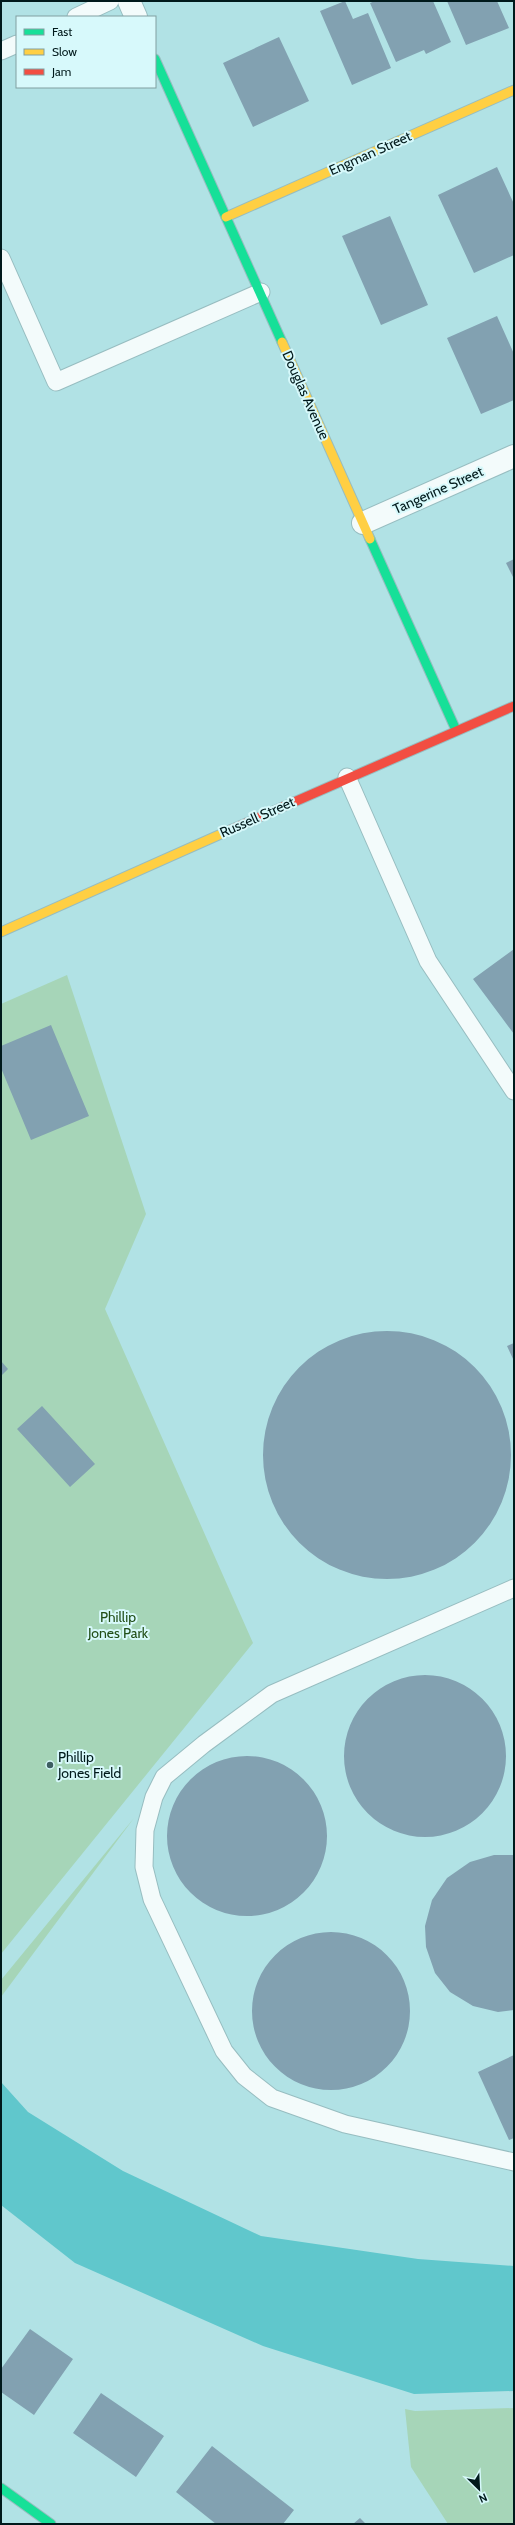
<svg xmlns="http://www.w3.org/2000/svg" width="515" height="2525" viewBox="0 0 515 2525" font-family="Cabin,sans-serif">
<rect width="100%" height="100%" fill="#b1e2e5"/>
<path fill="#a6d5b8" d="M67 975 146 1214 105 1309 253 1643 1 1954V1004Z
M134 1818 1 1997V1980Z
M514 2408V2524H448L411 2467 405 2409 415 2411Z"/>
<path fill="#60c7cc" d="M1 2082 28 2112 123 2171 261 2236 418 2259 514 2266V2391L414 2394 263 2346 75 2263 1 2205Z"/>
<path fill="#82a1b1" d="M345 1 353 19 368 13 391 68 352 85 320 11Z
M375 1H433L451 42 426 54 424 50 396 62 370 3Z
M447 1H497L509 28 466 45Z
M279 37 309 101 253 127 223 63Z
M497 167 514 204V255L474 273 438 195Z
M390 216 428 305 381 325 342 236Z
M497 316 514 354V400L481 414 447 338Z
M514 559V579L506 563Z
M514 949V1034L473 979Z
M51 1025 89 1116 31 1140 1 1068V1046Z
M263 1455a124 124 0 1 1 248 0a124 124 0 1 1-248 0Z
M514 1343V1361L507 1346Z
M1 1361 8 1369 1 1376Z
M42 1406 95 1464 70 1487 17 1429Z
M344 1756a81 81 0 1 1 162 0a81 81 0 1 1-162 0Z
M167 1836a80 80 0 1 1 160 0a80 80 0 1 1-160 0Z
M494 1855H514V2010L498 2012 473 2006 450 1992 435 1973 426 1947 425 1926 432 1900 447 1878 470 1862Z
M252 2011a79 79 0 1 1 158 0a79 79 0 1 1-158 0Z
M514 2055V2138L509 2140 478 2072Z
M30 2329 73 2359 34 2415 1 2392V2369Z
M101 2393 164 2436 136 2477 73 2433Z
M212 2446 294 2510 283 2524H216L176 2492Z
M360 2518 366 2524H353Z"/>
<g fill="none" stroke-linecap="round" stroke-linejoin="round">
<defs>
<path id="lane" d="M76 17 110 1
M1 51 17 44
M1 258 56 382 261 292
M347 777 428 961 514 1091
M514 1588 272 1694 204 1744 164 1777 154 1797 145 1830 144 1867 152 1899 224 2051 244 2076 272 2098 345 2124 514 2162"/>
<path id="street" d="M129 1 136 17
M363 523 514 456"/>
<path id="fast" d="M155 59 282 342
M370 539 456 730
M1 2488 51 2524"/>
<path id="slow" d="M226 217 514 90
M282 342 370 539
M1 932 230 830"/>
<path id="jam" d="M230 830 514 706"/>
</defs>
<use href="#lane" stroke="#97bdc0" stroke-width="19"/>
<use href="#street" stroke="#97bdc0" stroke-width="24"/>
<use href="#fast" stroke="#97bdc0" stroke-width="11"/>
<use href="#slow" stroke="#97bdc0" stroke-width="11"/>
<use href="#jam" stroke="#97bdc0" stroke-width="11"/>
<use href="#lane" stroke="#f3fbfb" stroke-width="17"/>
<use href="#street" stroke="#f3fbfb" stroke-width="22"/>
<use href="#fast" stroke="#16e098" stroke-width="9"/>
<use href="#slow" stroke="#ffcf43" stroke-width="9"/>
<use href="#jam" stroke="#f24e42" stroke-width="9"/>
</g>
<circle fill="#3e5f62" stroke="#d7f9fb" stroke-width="1.5" cx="50" cy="1765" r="4"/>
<g text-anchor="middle" stroke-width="4" stroke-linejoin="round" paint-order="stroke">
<g font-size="14" fill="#00191b" stroke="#d7f9fb">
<text transform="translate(370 153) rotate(-24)" y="5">Engman Street</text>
<text transform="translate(306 395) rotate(66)" y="5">Douglas Avenue</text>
<text transform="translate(438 490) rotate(-24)" y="5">Tangerine Street</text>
<text transform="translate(257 817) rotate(-24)" y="5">Russell Street</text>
</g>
<g font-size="14" fill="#214e17" stroke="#d7f9fb">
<text x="118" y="1622">Phillip<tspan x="118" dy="16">Jones Park</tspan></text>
</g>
<g font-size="14" fill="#00191b" stroke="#d7f9fb" text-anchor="start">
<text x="58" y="1762">Phillip<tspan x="58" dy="16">Jones Field</tspan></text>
</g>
</g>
<rect width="515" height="2525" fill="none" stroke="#00191b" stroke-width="4"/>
<rect x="16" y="16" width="140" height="72" fill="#d7f9fb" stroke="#819fa1"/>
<rect x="24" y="29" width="20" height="6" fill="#16e098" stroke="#819fa1"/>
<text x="52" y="36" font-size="12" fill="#00191b">Fast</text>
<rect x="24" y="49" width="20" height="6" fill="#ffcf43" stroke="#819fa1"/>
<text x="52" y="56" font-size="12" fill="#00191b">Slow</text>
<rect x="24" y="69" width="20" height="6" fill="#f24e42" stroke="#819fa1"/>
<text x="52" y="76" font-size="12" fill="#00191b">Jam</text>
<g transform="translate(479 2489) rotate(156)" stroke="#d7f9fb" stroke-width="3" paint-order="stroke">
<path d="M0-3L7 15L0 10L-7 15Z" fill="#00191b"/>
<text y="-6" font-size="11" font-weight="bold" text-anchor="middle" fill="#00191b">N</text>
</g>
</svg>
